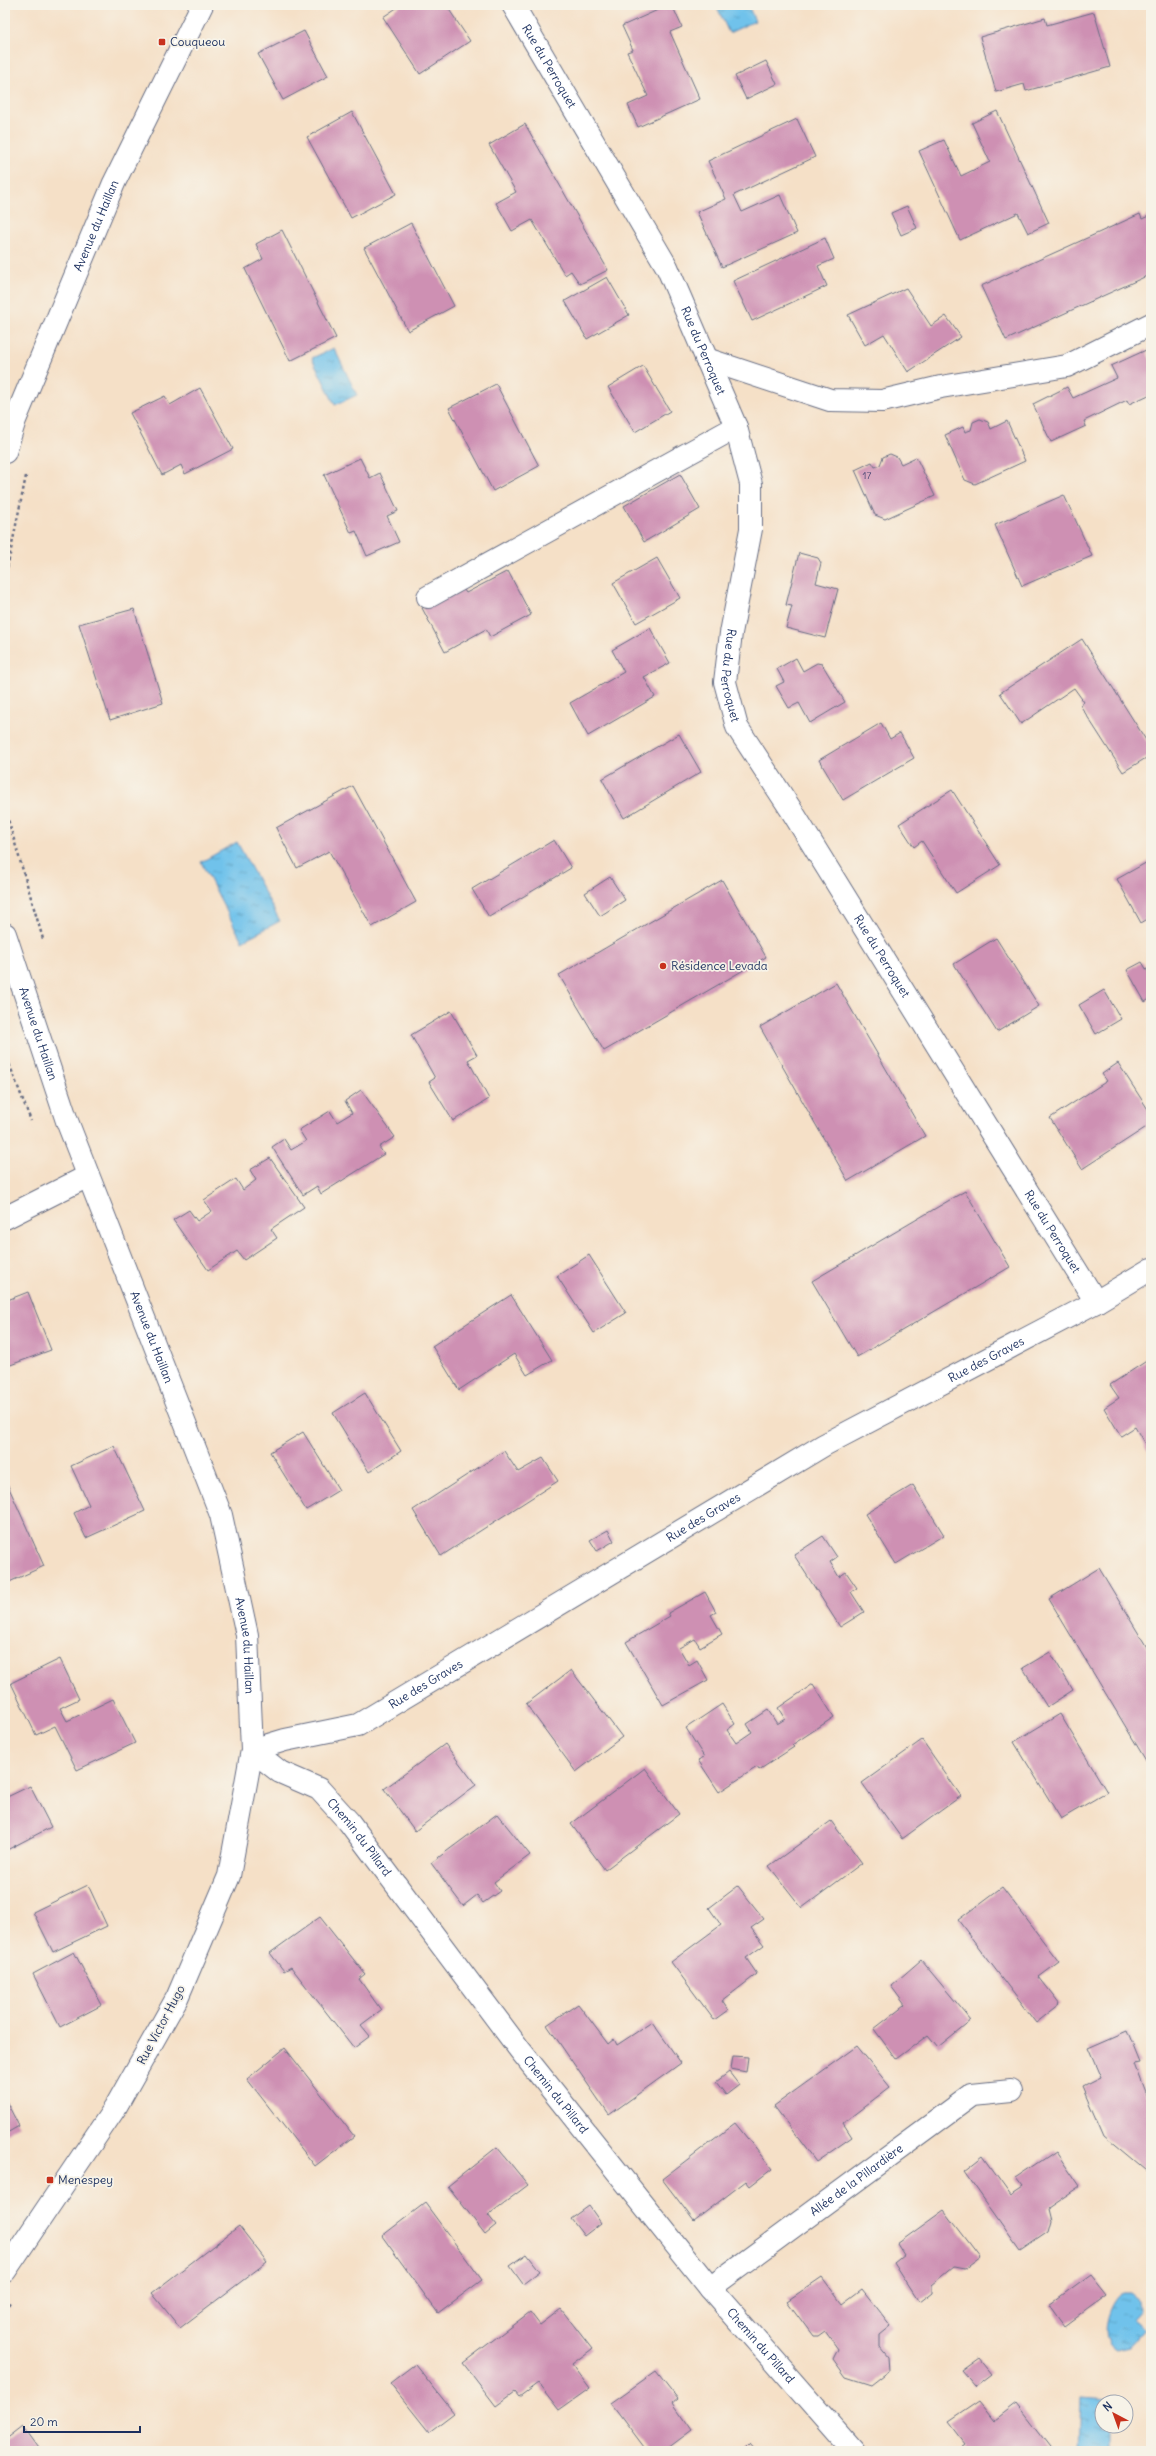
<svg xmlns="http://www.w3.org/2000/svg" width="1156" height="2456" viewBox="0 0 1156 2456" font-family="Delius,sans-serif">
<defs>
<pattern id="water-ripples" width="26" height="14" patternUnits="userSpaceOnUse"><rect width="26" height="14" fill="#6fc2eb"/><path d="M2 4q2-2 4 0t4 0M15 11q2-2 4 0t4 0" fill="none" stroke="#5a9ec2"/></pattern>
</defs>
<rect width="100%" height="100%" fill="#f7f3e8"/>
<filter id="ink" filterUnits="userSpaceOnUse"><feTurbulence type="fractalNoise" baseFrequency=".025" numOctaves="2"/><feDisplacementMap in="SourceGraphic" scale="8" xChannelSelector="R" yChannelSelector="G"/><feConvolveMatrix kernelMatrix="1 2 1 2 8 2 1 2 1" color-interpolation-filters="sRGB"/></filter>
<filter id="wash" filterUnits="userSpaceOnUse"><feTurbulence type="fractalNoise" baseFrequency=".012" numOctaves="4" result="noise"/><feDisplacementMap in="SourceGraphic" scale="16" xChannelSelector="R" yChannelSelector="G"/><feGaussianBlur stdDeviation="0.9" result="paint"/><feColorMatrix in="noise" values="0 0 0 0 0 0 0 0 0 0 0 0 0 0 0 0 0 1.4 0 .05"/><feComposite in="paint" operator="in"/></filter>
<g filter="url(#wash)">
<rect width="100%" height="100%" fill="#f5e0c7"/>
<path fill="url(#water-ripples)" stroke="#4578a4" d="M716 5H748L755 21 729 33Z
M334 348 357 395 335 405 312 358Z
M237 842 280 921 242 941 201 862Z
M1123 2293H1130L1139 2300 1140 2310 1132 2319 1145 2329 1129 2347 1116 2350C1097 2341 1109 2301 1123 2293Z
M1081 2397 1110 2399V2402H1102V2426H1111V2447L1108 2451H1079Z"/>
<g id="blocks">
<path fill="#ce90b3" d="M401 5H446L470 41 420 74 383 17Z
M669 5H672L682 27 670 32 700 99 638 127 628 105 648 96 627 52 633 50 622 26Z
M1094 12 1110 67 1026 91 1024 84 996 92 980 37 1045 18 1047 25Z
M304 31 328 76 283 100 258 54Z
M766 61 777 84 746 99 735 76Z
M997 111 1049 223 1028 233 1018 213 960 240 919 151 944 140 961 176 990 162 972 123Z
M352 112 396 194 351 218 307 137Z
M797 119 815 157 734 195 742 212 780 195 797 233 722 267 697 212 726 199 708 161Z
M525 124 608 270 580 284 571 271 565 275 532 220 512 231 496 203 516 192 489 145Z
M907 206 917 228 901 235 891 213Z
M1140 214 1142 219 1151 215V274L1006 340 981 286Z
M411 223 454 306 408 331 364 248Z
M282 230 336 338 290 361 245 269 263 259 256 244Z
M825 238 834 259 818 266 827 286 752 321 733 281Z
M607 277 629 315 587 339 565 301Z
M906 288 931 326 946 316 961 337 908 372 884 334 865 345 848 315Z
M1146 350 1151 361V394L1129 404 1127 400 1084 421 1086 426 1051 442 1033 404 1067 387 1073 398 1117 378 1111 366Z
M643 366 670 411 635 432 608 387Z
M496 384 539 466 493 491 449 408Z
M200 388 233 449 185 474 181 465 162 475 130 413 165 396 170 405Z
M980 419 988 422 991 429 1007 421 1025 461 975 484 965 480 945 435 963 427 965 432 971 430 973 422Z
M890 454 897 457 901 464 916 457 935 496 885 519 875 515 855 470 872 462 875 467 880 465 883 457Z
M360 458 370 478 380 473 398 511 387 516 399 542 367 556 356 531 351 533 324 475Z
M680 474 700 509 644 542 624 506Z
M1064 495 1092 556 1022 586 995 525Z
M799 553 818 558 821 563 816 583 838 589 825 638 786 628 792 606 786 605Z
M657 558 680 598 636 623 613 583Z
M508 571 531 615 490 637 486 629 445 652 422 608 462 587 466 593Z
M134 609 163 703 110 720 79 624Z
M650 628 670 663 644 677 655 697 588 736 570 703 624 672 612 650Z
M1082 639 1151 748V755L1123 772 1080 705 1084 702 1074 688 1021 724 1000 693Z
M796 658 803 671 817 663 822 664 845 702 810 723 799 703 789 708 776 686 784 682 777 669Z
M881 723 890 739 900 733 914 758 843 800 819 760Z
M679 734 701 772 624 818 602 779Z
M353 786 416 902 372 927 329 851 297 868 276 828Z
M952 790 1000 865 956 893 922 841 914 847 899 824Z
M554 840 571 868 489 917 472 889Z
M1151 860V917L1141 923 1117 879Z
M610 877 625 900 600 916 585 893Z
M722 880 766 957 604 1051 559 975Z
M996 938 1039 1006 997 1032 954 964Z
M1142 962 1151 977V998L1145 1002 1127 970Z
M836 983 925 1136 848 1181 760 1027Z
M1104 990 1121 1019 1096 1034 1079 1005Z
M451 1011 477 1055 468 1060 489 1099 453 1121 429 1082 435 1078 411 1035Z
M1118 1063 1151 1114V1124L1082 1169 1050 1118 1107 1081 1102 1074Z
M361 1090 395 1137 379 1147 384 1154 321 1194 317 1186 303 1195 272 1147 284 1139 291 1150 306 1141 299 1130 330 1111 337 1122 352 1113 345 1101Z
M270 1158 304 1207 271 1229 277 1238 244 1260 237 1251 208 1270 173 1220 189 1210 197 1221 212 1211 204 1200 236 1179 243 1190 256 1180 250 1170Z
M965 1191 1010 1267 857 1357 812 1281Z
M589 1255 626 1313 594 1333 557 1276Z
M28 1292 51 1350 5 1367V1301Z
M511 1295 552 1360 527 1375 514 1354 459 1390 432 1346Z
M1151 1358V1455L1135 1427 1121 1436 1104 1408 1119 1398 1110 1385Z
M365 1393 401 1451 369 1472 333 1413Z
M303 1432 339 1490 306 1510 270 1452Z
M114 1446 145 1511 86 1538 74 1513 89 1505 71 1466Z
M504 1451 518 1472 543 1458 558 1481 441 1556 413 1510Z
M5 1479 44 1566 5 1584Z
M913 1485 944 1535 896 1564 865 1514Z
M608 1530 614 1541 597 1551 590 1540Z
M823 1536 837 1557 830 1562 839 1577 846 1572 857 1588 851 1592 864 1612 840 1627 794 1555Z
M1099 1568 1151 1654V1769L1049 1599Z
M705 1592 716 1612 711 1615 722 1634 700 1647 695 1639 679 1648 689 1665 697 1660 708 1680 663 1705 626 1642 670 1616 668 1613Z
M1050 1652 1073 1690 1047 1707 1023 1668Z
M60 1659 79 1699 60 1708 67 1721 113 1699 135 1743 77 1770 55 1726 36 1735 11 1683Z
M571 1670 622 1737 576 1772 526 1704Z
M813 1684 834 1717 792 1745 794 1747 759 1770 757 1767 719 1792 698 1760 704 1757 686 1728 722 1704 735 1724 727 1730 736 1743 752 1732 747 1724 768 1710 777 1724 785 1719 778 1708Z
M1060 1714 1107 1792 1061 1819 1014 1742Z
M922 1740 961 1796 902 1839 862 1783Z
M445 1744 476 1785 415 1831 384 1789Z
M645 1768 679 1814 605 1870 571 1824Z
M30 1786 51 1827 5 1851V1798Z
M497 1814 530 1855 494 1882 500 1891 483 1903 477 1895 463 1906 431 1863Z
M831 1821 862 1863 802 1908 769 1866Z
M88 1885 107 1926 53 1952 33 1912Z
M738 1886 764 1919 751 1928 764 1945 746 1958 757 1974 722 2001 728 2010 714 2020 671 1962 721 1925 709 1908Z
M1002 1887 1059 1962 1039 1977 1060 2004 1036 2023 958 1920Z
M320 1917 365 1974 359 1979 381 2010 361 2025 370 2036 354 2048 291 1967 284 1971 270 1953Z
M74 1952 102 2005 60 2027 33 1974Z
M921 1960 971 2020 938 2047 928 2035 896 2059 874 2029 905 2005 891 1986Z
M578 2004 608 2044 614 2039 617 2045 652 2022 681 2063 609 2115 547 2025Z
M1127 2031 1140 2063 1134 2064 1151 2109V2174L1104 2135 1083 2087 1101 2078 1088 2048Z
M857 2046 890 2087 843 2123 852 2137 816 2162 774 2106Z
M285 2048 354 2136 315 2166 247 2079Z
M733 2056 748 2057 746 2072 731 2069Z
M729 2072 739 2085 726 2095 716 2082Z
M5 2099 19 2126 5 2134Z
M735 2123 772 2169 750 2186 746 2181 694 2221 662 2179Z
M497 2147 528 2185 488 2215 496 2225 485 2234 448 2186Z
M1056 2151 1080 2186 1048 2208 1051 2220 1048 2231 1020 2250 964 2171 983 2156 1011 2195 1023 2187 1016 2178Z
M425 2203 482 2280 438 2313 382 2236Z
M589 2206 601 2223 584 2236 571 2219Z
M944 2210 980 2257 964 2269 954 2267 932 2285V2292L919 2302 894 2263 904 2255 897 2244Z
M239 2226 267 2262 180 2328 152 2293Z
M527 2254 540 2271 523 2284 510 2266Z
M1091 2275 1107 2295 1065 2326 1050 2305Z
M822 2277 842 2304 862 2289 891 2326 880 2335V2347L888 2357 889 2371 871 2385 846 2377 833 2359 838 2349 825 2331 818 2336H813L787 2301Z
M561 2309 592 2349 572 2364 590 2388 559 2410 538 2383 519 2397 515 2392 496 2406 463 2363 530 2312 540 2325Z
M979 2358 991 2373 974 2386 961 2371Z
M415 2364 454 2413 429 2432 390 2383Z
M656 2371 678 2399 673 2403 692 2430 664 2451H647L611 2403Z
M980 2401 995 2420 1017 2403 1054 2451H964L961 2446 965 2443 949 2422Z
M23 2426 41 2451H5V2440Z
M750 2444 756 2451H743Z"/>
</g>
</g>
<g filter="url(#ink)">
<use href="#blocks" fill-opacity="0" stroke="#676d83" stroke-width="1"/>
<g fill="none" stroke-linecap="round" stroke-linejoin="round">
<defs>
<g id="minor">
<path id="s1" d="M513 5 667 267 736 427 751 484V529L731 633 725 682 737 727 790 808 1096 1302"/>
<path d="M706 359 830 400 882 401 941 387 1067 366 1151 324"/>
<path id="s2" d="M5 452 15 420 114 183 202 5"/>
<path d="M428 597 736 427"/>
<path id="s3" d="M5 934 67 1121 221 1515 247 1635 252 1750 229 1876 177 1998 115 2108 5 2271"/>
<path d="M5 1218 88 1176"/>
<path id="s4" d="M252 1750 285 1740 358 1725 824 1445 1096 1302 1151 1269"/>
<path id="s5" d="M252 1750 280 1772 319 1789 349 1822 520 2050 710 2288 853 2451"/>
<path id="s6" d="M710 2288 972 2095 1011 2091"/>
</g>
</defs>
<use href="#minor" stroke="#676d83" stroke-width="24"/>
<path stroke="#676d83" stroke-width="2.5" stroke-dasharray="3 3" stroke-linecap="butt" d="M5 579 26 476
M5 809 43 939
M5 1053 31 1121
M5 2310 10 2302"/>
<use href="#minor" stroke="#fff" stroke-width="22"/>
</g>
</g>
<g fill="#c8321e" stroke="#f7f3e8" stroke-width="1.5">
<rect x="158" y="38" width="8" height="8" rx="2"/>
<circle cx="663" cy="966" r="4"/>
<rect x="46" y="2176" width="8" height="8" rx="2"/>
</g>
<g text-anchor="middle" stroke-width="3.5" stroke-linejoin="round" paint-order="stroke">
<g font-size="10" fill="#484773">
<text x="867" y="479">17</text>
</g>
<g font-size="12" fill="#1b2f5e" stroke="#f7f3e8" text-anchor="start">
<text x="170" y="46">Couqueou</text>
<text x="671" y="970">Résidence Levada</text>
<text x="58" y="2184">Menespey</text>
</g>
<g font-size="12" fill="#1b2f5e" stroke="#f7f3e8">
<text dy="4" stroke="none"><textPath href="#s1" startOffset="71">Rue du Perroquet</textPath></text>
<text dy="4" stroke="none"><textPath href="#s2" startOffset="244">Avenue du Haillan</textPath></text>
<text dy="4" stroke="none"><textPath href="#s1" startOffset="395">Rue du Perroquet</textPath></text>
<text dy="4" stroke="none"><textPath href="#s1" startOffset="731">Rue du Perroquet</textPath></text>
<text dy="4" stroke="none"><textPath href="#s1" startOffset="1055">Rue du Perroquet</textPath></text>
<text dy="4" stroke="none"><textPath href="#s3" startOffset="105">Avenue du Haillan</textPath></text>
<text dy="4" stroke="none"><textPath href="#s1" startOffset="1379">Rue du Perroquet</textPath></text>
<text dy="4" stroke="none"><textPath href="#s3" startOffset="429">Avenue du Haillan</textPath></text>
<text dy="4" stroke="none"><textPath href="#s4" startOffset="836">Rue des Graves</textPath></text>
<text dy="4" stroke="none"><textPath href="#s4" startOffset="512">Rue des Graves</textPath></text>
<text dy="4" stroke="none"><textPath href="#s3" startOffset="753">Avenue du Haillan</textPath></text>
<text dy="4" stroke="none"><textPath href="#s4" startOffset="188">Rue des Graves</textPath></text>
<text dy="4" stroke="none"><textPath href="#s5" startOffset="141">Chemin du Pillard</textPath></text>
<text transform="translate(161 2025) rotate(-62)" y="4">Rue Victor Hugo</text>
<text dy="4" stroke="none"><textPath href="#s5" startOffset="465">Chemin du Pillard</textPath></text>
<text dy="4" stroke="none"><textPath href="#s6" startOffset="182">Allée de la Pillardière</textPath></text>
<text dy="4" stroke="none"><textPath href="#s5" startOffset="789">Chemin du Pillard</textPath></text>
</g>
</g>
<rect width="1156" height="2456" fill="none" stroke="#f7f3e8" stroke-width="20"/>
<g transform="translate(1114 2414) rotate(319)"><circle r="19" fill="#f7f3e8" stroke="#9fa5b1"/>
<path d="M0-3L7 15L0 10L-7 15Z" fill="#c8321e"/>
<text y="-6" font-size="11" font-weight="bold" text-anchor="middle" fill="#1b2f5e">N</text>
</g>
<path d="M24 2426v6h116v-6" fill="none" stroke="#1b2f5e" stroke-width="2"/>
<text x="30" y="2426" font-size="12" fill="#1b2f5e" stroke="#f7f3e8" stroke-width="3" paint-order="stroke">20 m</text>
</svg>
